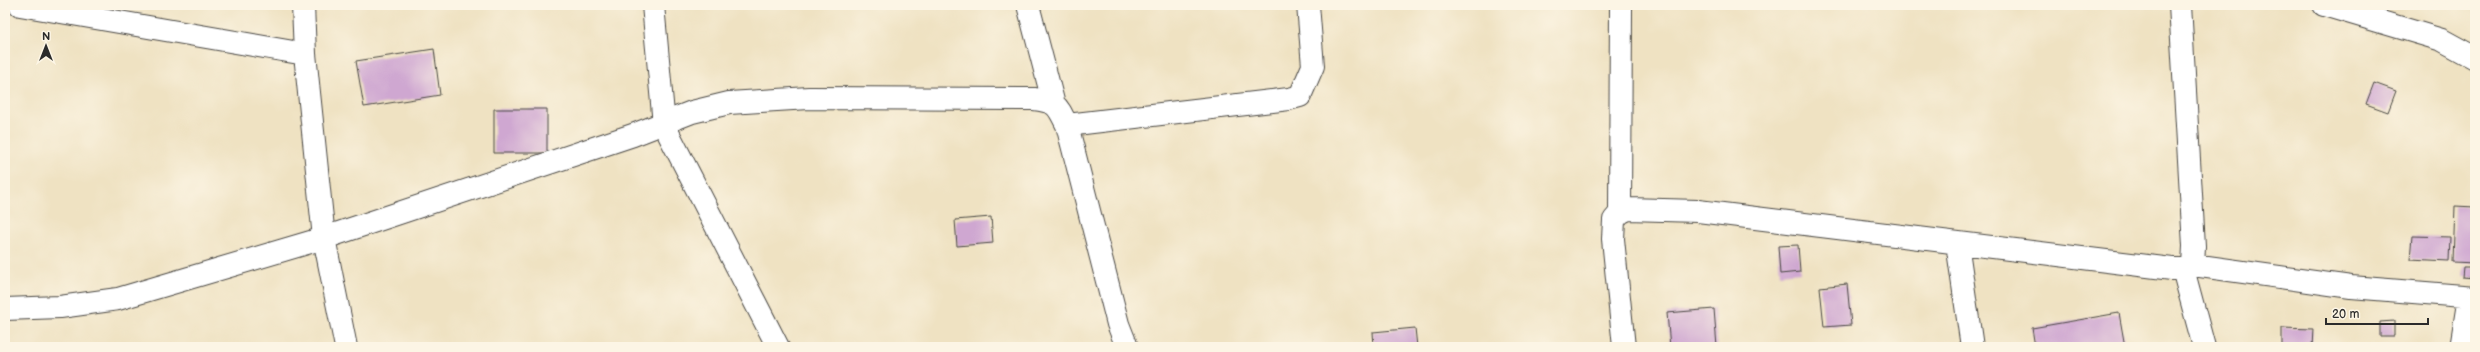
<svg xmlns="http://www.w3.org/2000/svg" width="2480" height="352" viewBox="0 0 2480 352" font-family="'Balsamiq Sans',sans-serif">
<rect width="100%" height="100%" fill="#fcf5e5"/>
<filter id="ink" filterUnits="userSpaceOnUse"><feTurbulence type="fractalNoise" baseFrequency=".025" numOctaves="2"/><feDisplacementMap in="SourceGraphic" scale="8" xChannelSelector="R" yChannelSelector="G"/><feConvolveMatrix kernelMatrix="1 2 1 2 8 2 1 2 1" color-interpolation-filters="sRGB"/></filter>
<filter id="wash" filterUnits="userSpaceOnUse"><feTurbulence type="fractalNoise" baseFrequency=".012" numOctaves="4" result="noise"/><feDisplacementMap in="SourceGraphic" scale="16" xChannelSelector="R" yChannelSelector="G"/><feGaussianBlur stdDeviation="0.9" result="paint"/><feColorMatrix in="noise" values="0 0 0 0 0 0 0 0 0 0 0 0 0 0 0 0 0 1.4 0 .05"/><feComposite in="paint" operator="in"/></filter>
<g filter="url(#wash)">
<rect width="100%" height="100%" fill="#efe2c2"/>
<g id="blocks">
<path fill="#cfa7d1" d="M434 49 440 95 364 107 356 61Z
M2374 83 2396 91 2388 112 2366 104Z
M494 109H547V153H494Z
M2455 206 2475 207V263L2453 262Z
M991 217 993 243 957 246 955 220Z
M2412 236 2450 237 2449 261 2410 259Z
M1798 245 1800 272 1780 274 1778 246Z
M2463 267H2475V278L2462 277Z
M1847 284 1851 325 1824 327 1820 287Z
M1714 309 1717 347H1670L1667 313Z
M2119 313 2125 347H2035L2032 328Z
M2394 321V336H2380V322Z
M1415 328 1417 347H1374L1373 332Z
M2282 328 2313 329 2312 347H2282Z"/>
</g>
</g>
<g filter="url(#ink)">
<use href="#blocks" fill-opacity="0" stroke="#484642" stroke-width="1"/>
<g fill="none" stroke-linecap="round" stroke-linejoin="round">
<defs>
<path id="minor" d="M20 5 305 54
M303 5 305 54 324 238 346 347
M653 5 664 125 778 347
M1028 5 1053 101
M2180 5 2194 246 2193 265
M2324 5 2442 40 2475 58
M1067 125 1289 99 1300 96 1313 66 1308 5
M1620 213 1621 5
M1957 243 1972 347
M2183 269 2204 347
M5 309 60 307 118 299 324 238 633 135 692 112 729 103 809 98 1034 99C1057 102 1057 105 1067 125L1118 324 1127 347
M1624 347 1613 239 1614 220 1620 213 1628 209 1698 211 2172 269H2183L2193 265 2351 287 2475 297
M2461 347 2469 297"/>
</defs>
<use href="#minor" stroke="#484642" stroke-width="24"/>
<use href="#minor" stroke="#fff" stroke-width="22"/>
</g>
</g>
<rect width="2480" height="352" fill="none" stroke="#fcf5e5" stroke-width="20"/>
<g transform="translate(46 46)" stroke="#fcf5e5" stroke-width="3" paint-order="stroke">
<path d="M0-3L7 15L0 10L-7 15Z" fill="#2b2b2b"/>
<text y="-6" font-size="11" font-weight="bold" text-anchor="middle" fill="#2b2b2b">N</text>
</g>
<path d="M2326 318v6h102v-6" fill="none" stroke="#2b2b2b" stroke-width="2"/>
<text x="2332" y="318" font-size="12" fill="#2b2b2b" stroke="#fcf5e5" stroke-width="3" paint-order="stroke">20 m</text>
</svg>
